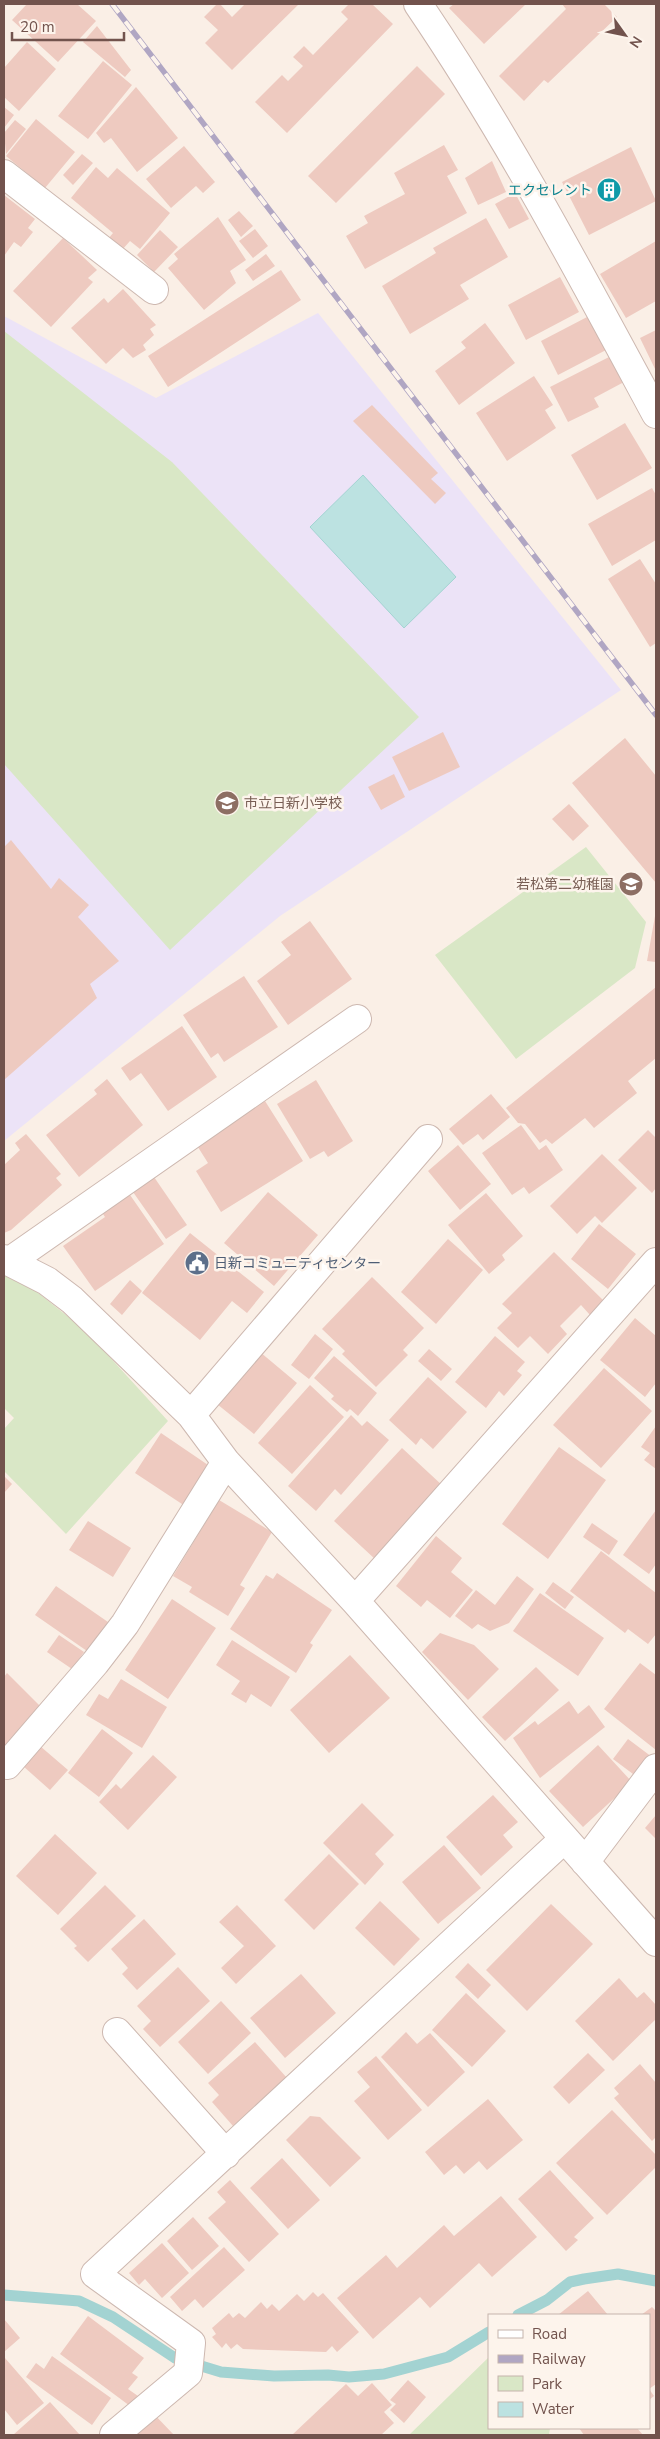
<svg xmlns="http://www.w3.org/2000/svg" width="660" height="2439" viewBox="0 0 660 2439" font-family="'Nunito Sans','Noto Sans JP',sans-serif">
<rect width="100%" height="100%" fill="#faefe6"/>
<path fill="#ece3f7" d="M318 313 621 690 280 916 4 1141V316L156 398Z"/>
<path fill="#d9e7c6" d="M4 331 172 462 419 717 170 950 4 764Z
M586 847 646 922 635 968 516 1059 435 955Z
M4 1274 32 1288 86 1331 168 1421 66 1534 4 1471V1429L14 1418 4 1408Z
M489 2357V2428H550L549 2435H409Z"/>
<path fill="#bce2e1" stroke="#a3d3d2" d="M363 475 456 577 404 628 310 527Z"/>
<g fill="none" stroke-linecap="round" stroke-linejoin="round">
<path stroke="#a3d3d2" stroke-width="11" d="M4 2295 79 2301 113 2317 175 2358 221 2372 274 2376 328 2375 349 2377 384 2374 448 2357 489 2332
M518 2315 547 2300 570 2282 584 2279 618 2274 656 2281"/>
</g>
<path fill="#eecac0" d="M27 4H77L96 21 58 62 12 20Z
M217 4H220L232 17 245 4H299L232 70 205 43 218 30 204 17Z
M349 4H372L393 24 287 133 255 102 282 75 288 81 303 66 293 57 304 46 313 55 348 19 341 12Z
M454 4H526L484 44 449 8Z
M562 4H604L617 17 548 83 544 80 524 101 499 76 566 9Z
M97 26 131 70 125 77 83 42Z
M27 42 56 69 19 111 4 97V68Z
M103 61 132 85 88 139 58 116Z
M417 66 445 94 336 203 308 176Z
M136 87 178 138 137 172 111 138 104 143 96 133Z
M4 107 14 115 4 128Z
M36 119 75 152 45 188 6 156Z
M15 120 26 129 6 154 4 133Z
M444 145 458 170 447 176 467 213 365 269 346 236 368 223 364 216 405 194 394 173Z
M184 146 215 182 203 193 196 186 171 208 146 179Z
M631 147 656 201 589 235 562 182Z
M82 154 93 163 73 185 63 175Z
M492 161 506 192 478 205 465 178Z
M96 167 108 178 117 168 170 213 140 249 130 241 122 250 108 239 113 233 71 198Z
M515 193 529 219 509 229 495 204Z
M4 195 35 219 28 228 33 232 21 247 14 242 4 256Z
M239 211 253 226 241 237 228 220Z
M218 217 246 260 230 271 236 283 204 310 168 268 178 259 174 254Z
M486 218 508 257 460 285 469 299 410 334 382 286 436 253 433 248Z
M255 229 268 246 253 258 239 241Z
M160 230 178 247 154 272 137 255Z
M63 238 97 270 88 278 93 282 51 327 13 291Z
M656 241V301L626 318 600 274Z
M266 254 275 266 253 281 245 270Z
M281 270 301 300 168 387 148 356Z
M560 277 579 312 526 340 508 305Z
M123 289 156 325 150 329 154 335 143 345 146 350 133 358 123 348 106 364 71 328 104 298 108 303Z
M589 316 606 350 558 375 541 341Z
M485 323 515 363 459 405 435 371 466 348 461 342Z
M656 330V371L640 338Z
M611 356 624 382 594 398 599 407 568 422 550 387Z
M534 376 553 405 545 410 556 428 507 461 476 413Z
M372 405 438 473 431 479 446 493 435 504 353 421Z
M625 423 652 468 597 500 571 455Z
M652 488 656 495V540L612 566 588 524Z
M640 559 656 584V643L650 647 608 579Z
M443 732 460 767 409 791 392 757Z
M625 738 656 776V883L572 783Z
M394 774 405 797 381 810 368 787Z
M569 804 589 826 573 841 552 819Z
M11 840 51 889 59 878 89 905 78 917 119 961 90 984 97 998 4 1080V847Z
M655 916H656V962L647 961Z
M310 921 352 979 288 1025 257 981 291 955 281 942Z
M244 976 278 1027 224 1062 218 1053 211 1058 183 1015Z
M656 987V1058L628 1081 637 1093 594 1128 585 1118 552 1144 546 1139 540 1143 525 1124 518 1123 506 1108Z
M182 1026 217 1077 168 1111 141 1073 130 1081 121 1068Z
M107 1079 143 1125 79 1177 46 1135 97 1094 94 1090Z
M316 1080 353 1141 328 1157 324 1151 310 1159 277 1104Z
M491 1094 510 1117 483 1140 478 1134 463 1145 449 1129Z
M265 1101 303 1161 221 1212 196 1171 208 1163 196 1144Z
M521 1125 539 1150 546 1145 563 1170 529 1194 524 1187 512 1195 482 1153Z
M648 1130 656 1138V1188L652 1193 618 1160Z
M26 1134 61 1174 56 1178 62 1185 11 1230 4 1233V1165L20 1150 15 1143Z
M458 1145 491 1184 460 1210 428 1171Z
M602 1154 637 1188 602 1223 595 1216 577 1234 550 1206Z
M154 1177 187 1225 166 1239 133 1192Z
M128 1192 164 1244 95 1291 63 1246 105 1217 101 1211Z
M268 1192 318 1235 274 1286 224 1243Z
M486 1193 523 1236 502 1255 505 1260 489 1274 448 1225Z
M599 1224 636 1254 608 1289 571 1259Z
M190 1233 264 1292 247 1313 232 1301 200 1340 142 1293Z
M448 1239 483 1270 436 1324 401 1292Z
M554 1252 604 1301 590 1315 581 1305 560 1326 567 1334 548 1354 530 1336 518 1348 497 1328 512 1313 502 1304Z
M372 1277 424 1328 403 1350 408 1355 376 1387 342 1354 345 1351 322 1329Z
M130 1280 142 1291 122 1315 110 1304Z
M635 1318 656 1336V1383L645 1397 600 1360Z
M315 1334 333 1349 309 1379 291 1365Z
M495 1336 525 1362 517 1371 522 1375 504 1396 499 1391 486 1408 455 1382Z
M429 1349 452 1369 441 1381 418 1361Z
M260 1352 297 1383 254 1434 217 1404Z
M334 1356 377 1393 358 1416 350 1409 347 1412 331 1399 334 1396 314 1378Z
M604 1368 652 1411 601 1468 553 1425Z
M428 1377 467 1412 433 1449 421 1438 416 1445 389 1420Z
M310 1385 344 1417 292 1474 258 1443Z
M351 1415 362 1426 367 1421 389 1440 341 1495 335 1489 316 1511 288 1486Z
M656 1426V1469L644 1460 650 1453 641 1447Z
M161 1433 211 1467 185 1506 135 1473Z
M559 1447 606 1480 548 1559 502 1524Z
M402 1448 443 1486 376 1560 334 1521Z
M4 1476 12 1484 4 1493Z
M219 1500 272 1532 240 1585 245 1588 228 1616 189 1592 192 1587 173 1576Z
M656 1510V1564L649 1574 623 1555Z
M88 1521 131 1548 113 1577 69 1550Z
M592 1523 618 1541 609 1555 583 1537Z
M436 1536 462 1558 451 1572 473 1590 450 1618 427 1600 421 1607 396 1586Z
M601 1551 656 1593V1634L648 1644 628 1629 625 1633 570 1591Z
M277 1573 332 1610 310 1643 313 1645 296 1673 230 1629 266 1575 273 1579Z
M517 1576 534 1589 509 1623 490 1631 478 1624 472 1629 455 1616 476 1590 495 1605Z
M553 1582 574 1597 565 1609 545 1593Z
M56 1586 108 1622 87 1651 35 1615Z
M540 1593 604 1638 578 1676 513 1631Z
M172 1599 216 1628 168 1699 125 1670Z
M440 1633 474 1645 499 1669 468 1700 422 1652Z
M59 1635 84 1652 72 1669 47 1652Z
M232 1640 290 1677 271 1707 251 1694 246 1703 231 1694 240 1681 216 1665Z
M350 1655 390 1698 329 1753 290 1710Z
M640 1663 656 1675V1750L604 1709Z
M536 1667 559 1690 505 1741 482 1717Z
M7 1673 42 1708 4 1747V1677Z
M121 1679 167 1707 142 1748 86 1715 99 1694 108 1699Z
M569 1701 578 1714 589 1705 605 1727 540 1778 513 1738 535 1721 538 1725Z
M102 1729 133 1753 99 1797 68 1773Z
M628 1739 652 1757 637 1777 613 1759Z
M598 1745 632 1782 583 1827 549 1791Z
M40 1746 68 1770 50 1790 23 1766Z
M153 1755 177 1777 128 1830 99 1802 116 1784 121 1789Z
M493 1795 518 1822 503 1835 513 1847 481 1876 446 1837Z
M362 1803 394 1835 375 1854 384 1864 365 1885 323 1843Z
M656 1815V1839L645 1828Z
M55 1834 97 1873 58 1915 16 1876Z
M444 1845 481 1888 438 1924 402 1882Z
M329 1854 359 1884 314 1930 284 1900Z
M105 1885 136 1916 88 1962 74 1948 77 1946 60 1929Z
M380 1901 420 1939 394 1966 355 1928Z
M551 1904 593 1944 527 2011 486 1970Z
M237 1905 276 1946 236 1984 221 1968 244 1946 219 1922Z
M144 1919 176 1954 137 1990 122 1974 128 1968 111 1949Z
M468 1963 491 1985 478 1999 455 1977Z
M178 1967 210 2001 160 2047 143 2029 151 2021 137 2006Z
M301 1974 336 2013 285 2058 250 2018Z
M619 1978 637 1998 644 1992 656 2005V2019L613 2061 575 2021Z
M466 1993 506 2031 472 2067 432 2030Z
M221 2001 251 2033 208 2074 178 2042Z
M406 2032 417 2044 430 2033 465 2072 428 2107 381 2057Z
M255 2042 287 2078 233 2126 212 2102 219 2095 208 2083Z
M588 2053 605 2070 569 2104 553 2087Z
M376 2056 422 2110 388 2140 354 2101 370 2087 357 2072Z
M640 2064 656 2083V2137L652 2141 614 2098 619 2094 614 2088Z
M488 2099 523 2140 487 2170 479 2161 464 2174 456 2165 444 2175 425 2152Z
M612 2110 656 2155V2167L607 2215 556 2163Z
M310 2116 320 2117 361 2158 330 2187 286 2140Z
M282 2158 320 2200 288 2229 250 2188Z
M550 2170 594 2218 574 2237 578 2240 566 2251 518 2199Z
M230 2180 279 2234 249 2262 208 2218 226 2202 217 2192Z
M501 2196 537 2237 492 2277 479 2263 430 2308 420 2297 373 2339 337 2298 386 2255 397 2268 444 2225 454 2236Z
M193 2217 219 2246 192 2270 167 2241Z
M162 2243 189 2273 162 2298 145 2279 139 2285 129 2273Z
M224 2247 245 2270 203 2308 195 2299 182 2311 170 2297Z
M588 2291 608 2315H558Z
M313 2292 318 2297 323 2293 359 2332 337 2352 332 2346 326 2352 243 2349 237 2344 231 2349 226 2343 222 2348 212 2337 216 2334 212 2328 229 2313 233 2318 239 2313 245 2318 261 2302 267 2309 272 2304 279 2311 297 2294 304 2301Z
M652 2307 656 2311V2384L649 2389 654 2396 649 2400V2315H641Z
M88 2316 144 2358 132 2373 138 2377 128 2389 138 2396 130 2406 60 2354Z
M4 2319 20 2338 4 2352Z
M52 2356 111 2398 92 2425 26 2377 36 2363 44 2369Z
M5 2358 44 2403 17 2425 4 2409Z
M408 2380 426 2397 404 2423 390 2410 396 2404 390 2400Z
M372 2383 392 2405 384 2412 394 2423 381 2435H292L346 2384 358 2396Z
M50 2402 80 2435H13Z
M151 2411 174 2435H124Z
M579 2428H637L643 2435H584Z"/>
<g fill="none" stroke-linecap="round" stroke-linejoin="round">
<defs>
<path id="street" d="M418 4C507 135 581 275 656 414
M4 174 154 290
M4 1259 47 1281 72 1300 191 1415 226 1462 355 1601 656 1942
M10 1261 357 1019
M191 1415 428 1139
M355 1601 656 1262
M7 1765 95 1663 125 1624 226 1462
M585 1862 656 1768
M117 2032 226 2154
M114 2435 188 2373 191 2343 95 2274 564 1839"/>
</defs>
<use href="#street" stroke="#cdb8b0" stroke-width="30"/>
<use href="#street" stroke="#fff" stroke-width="28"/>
<defs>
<path id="rail" d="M112 4 656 715"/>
</defs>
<use href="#rail" stroke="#b0a6c3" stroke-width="5.5"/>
<use href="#rail" stroke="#fdf4ec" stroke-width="4" stroke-dasharray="11" stroke-linecap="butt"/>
</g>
<defs>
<symbol id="building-disc" viewBox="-11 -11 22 22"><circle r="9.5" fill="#0f9aa8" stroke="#fdf4ec"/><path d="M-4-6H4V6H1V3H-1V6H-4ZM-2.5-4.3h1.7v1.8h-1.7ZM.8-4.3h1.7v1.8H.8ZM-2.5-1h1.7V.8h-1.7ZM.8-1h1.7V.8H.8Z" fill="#fff"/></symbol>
<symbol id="school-disc" viewBox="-11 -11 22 22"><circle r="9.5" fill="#8d6e63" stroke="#fdf4ec"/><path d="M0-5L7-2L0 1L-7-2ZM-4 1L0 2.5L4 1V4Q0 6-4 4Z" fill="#fff"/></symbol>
<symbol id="civic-disc" viewBox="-11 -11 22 22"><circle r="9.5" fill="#5c6f8a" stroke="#fdf4ec"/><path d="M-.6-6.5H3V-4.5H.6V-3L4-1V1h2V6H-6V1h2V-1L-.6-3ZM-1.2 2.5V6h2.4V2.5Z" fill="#fff"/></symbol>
</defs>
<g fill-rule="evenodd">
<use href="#building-disc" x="595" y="176" width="28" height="28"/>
<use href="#school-disc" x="213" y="789" width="28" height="28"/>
<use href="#school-disc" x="617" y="870" width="28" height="28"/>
<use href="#civic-disc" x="183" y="1249" width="28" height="28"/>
</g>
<g text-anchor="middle" stroke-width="5" stroke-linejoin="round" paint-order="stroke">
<g font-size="14" fill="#0d838f" stroke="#fdf4ec" text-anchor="end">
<text x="592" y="195">エクセレント</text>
</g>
<g font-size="14" fill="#785e54" stroke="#fdf4ec" text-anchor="start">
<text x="244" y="808">市立日新小学校</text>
<text x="614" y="889" text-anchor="end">若松第二幼稚園</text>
</g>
<g font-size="14" fill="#4e5e75" stroke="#fdf4ec" text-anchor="start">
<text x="214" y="1268">日新コミュニティセンター</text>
</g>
</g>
<rect width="660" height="2439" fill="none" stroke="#72534d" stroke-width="10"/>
<rect x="488" y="2314" width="162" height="115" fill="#fdf4ec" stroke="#c5b4ac"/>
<rect x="498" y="2330" width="25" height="8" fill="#ffffff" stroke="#c5b4ac"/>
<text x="532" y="2339" font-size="15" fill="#72534d">Road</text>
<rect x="498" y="2355" width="25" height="8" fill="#b0a6c3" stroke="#c5b4ac"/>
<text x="532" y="2364" font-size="15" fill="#72534d">Railway</text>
<rect x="498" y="2376" width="25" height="15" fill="#d9e7c6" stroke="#c5b4ac"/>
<text x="532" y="2389" font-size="15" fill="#72534d">Park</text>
<rect x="498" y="2402" width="25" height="15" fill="#bce2e1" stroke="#c5b4ac"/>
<text x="532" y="2414" font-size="15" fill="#72534d">Water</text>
<g transform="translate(625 35) rotate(123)" stroke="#fdf4ec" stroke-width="4" paint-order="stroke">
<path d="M0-4L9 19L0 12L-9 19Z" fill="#72534d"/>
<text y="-8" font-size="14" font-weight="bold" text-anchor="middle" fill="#72534d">N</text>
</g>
<path d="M12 32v8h112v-8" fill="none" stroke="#72534d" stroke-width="2.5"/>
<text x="20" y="32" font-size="15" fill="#72534d" stroke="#fdf4ec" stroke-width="4" paint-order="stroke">20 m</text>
</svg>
